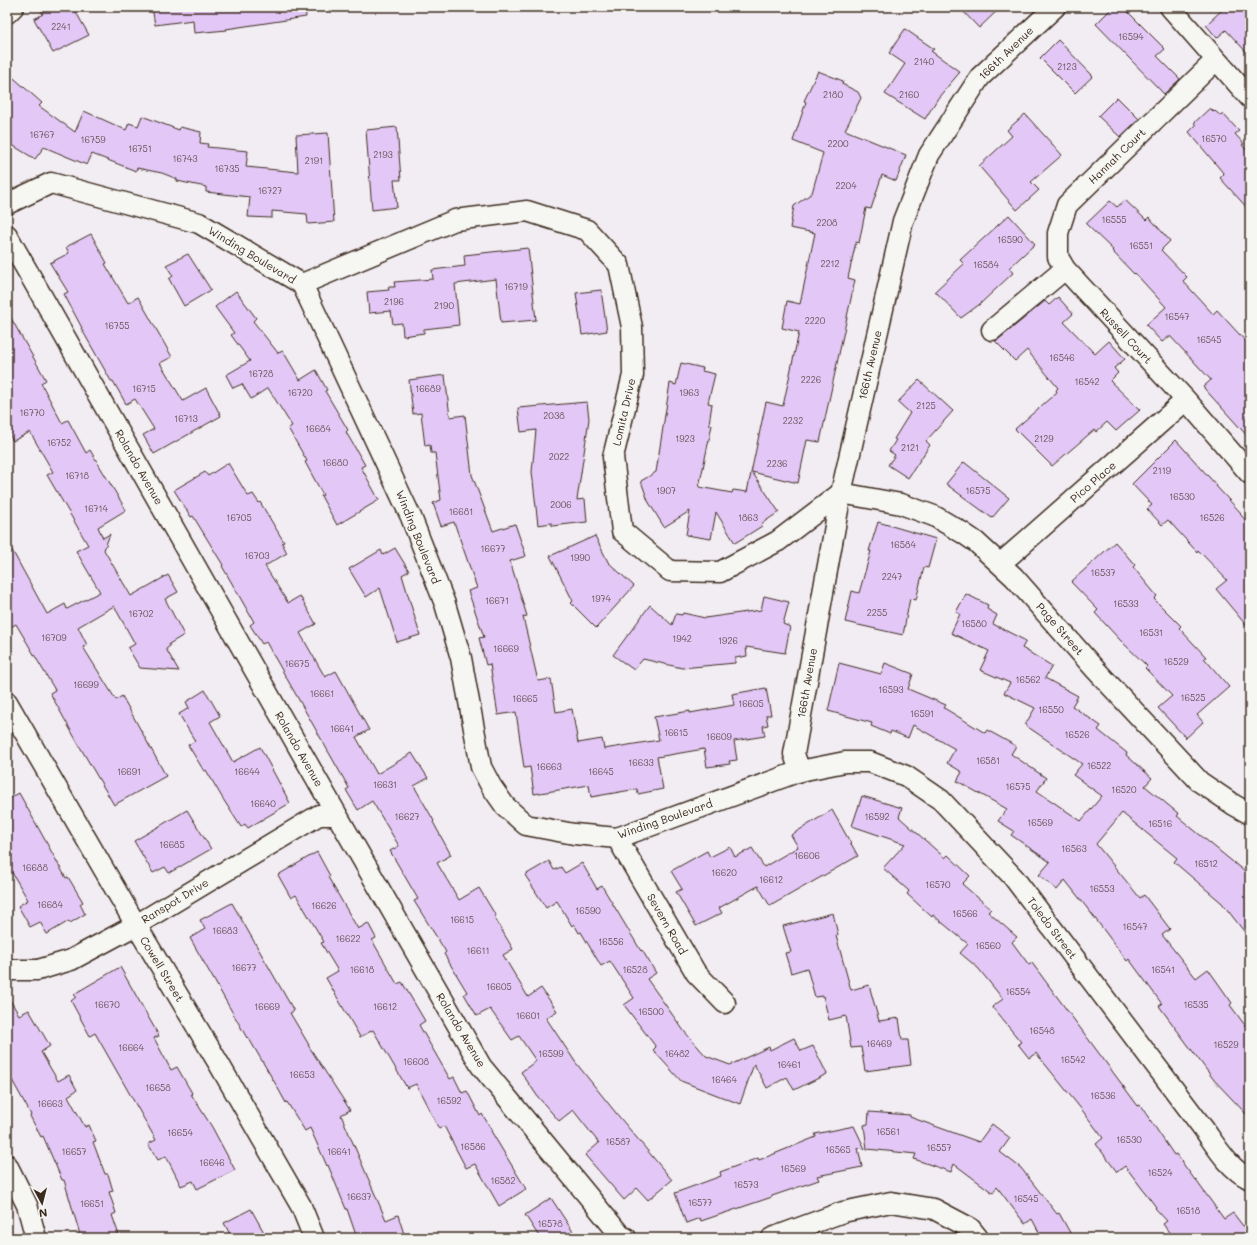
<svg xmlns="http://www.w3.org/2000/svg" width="1257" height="1245" viewBox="0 0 1257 1245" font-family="Mali,sans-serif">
<rect width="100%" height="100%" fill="#f2edf3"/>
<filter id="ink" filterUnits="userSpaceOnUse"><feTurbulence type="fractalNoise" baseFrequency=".025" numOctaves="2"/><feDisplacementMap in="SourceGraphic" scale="8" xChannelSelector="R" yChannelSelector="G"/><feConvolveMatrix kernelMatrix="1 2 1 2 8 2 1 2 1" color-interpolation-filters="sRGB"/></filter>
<g filter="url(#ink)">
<path fill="#e3c8f7" stroke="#3b2a1e" d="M39 7H73L89 35 53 53 34 19 43 14Z
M152 7H305L306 17 226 29 227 30 194 33 193 20 155 25Z
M959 7H1001L979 28Z
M1113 7H1123L1165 49 1157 56 1180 79 1164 94 1096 24Z
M1225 7H1250V56L1226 30 1217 38 1206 25Z
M905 29 934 49 931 51 960 72 938 98 925 119 885 94 905 64 889 53Z
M1058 40 1093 76 1075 93 1040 58Z
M818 71 843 81 842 84 858 92 861 98 845 130 906 155 896 181 882 175 871 209 866 208 859 243 856 242 848 278 855 280 820 442 807 440 798 483 752 472 779 512 761 524 762 526 735 543 716 512 711 539 686 535 690 511 664 527 648 501 641 481 656 472 670 383 676 385 681 363 703 368 702 371 715 374 708 403 712 404 709 424 712 425 699 487 732 493 733 490 747 492 766 402 783 406 799 332 782 328 787 301 800 304 815 233 790 228 794 206 812 193 823 153 793 141 806 102 804 101Z
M7 72 42 103 39 106 75 132 84 111 126 130 129 123 138 126 142 116 179 130 180 127 201 132 200 143 208 144 207 147 248 151 246 167 298 172 296 135 328 133 334 222 308 224 307 214 272 211V218L248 217 250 197 206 192V187L177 181V179L162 173 137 168 136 171 92 154 87 165 44 147 35 159 7 142Z
M1117 97 1139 119 1120 137 1098 116Z
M1210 108 1214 112 1215 111 1221 116 1223 114 1239 131 1235 134 1244 144 1242 145 1250 154V211L1220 178 1224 174 1189 132 1196 125 1194 123Z
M1025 114 1062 155 1031 182 1039 190 1017 210 979 166 1012 136 1007 130Z
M397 127 401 180H394L397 207 372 210 366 130Z
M1125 200 1146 220 1149 217 1170 241 1161 250 1187 277 1183 281 1213 314 1217 310 1250 346V439L1203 387 1211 380 1170 336 1162 342 1146 325 1166 307 1135 273 1134 274 1112 251 1113 250 1086 224 1110 201 1117 207Z
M1009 215 1035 244 1009 268 1013 273 980 304 961 318 935 291 964 264 960 260Z
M91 234 107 263 105 264 128 303 138 297 172 357 160 363 183 401 206 388 221 416 154 454 143 435 154 429 135 399 126 404 113 381H111L81 328H82L64 294 68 292 50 263 69 253 66 247Z
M528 248 536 320 501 323 496 279 455 284 459 325 424 329V333L403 336 402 323 393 324 391 311 369 313 367 292 389 290 388 287H395L394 282 433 279 432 270 465 266 464 255Z
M188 254 211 290 184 306 169 279 173 276 166 265Z
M601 290 607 331 582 335 576 293Z
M236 291 256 318 253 321 278 353 283 351 300 380 316 370 327 390 325 391 348 430 346 432 365 465 361 467 379 500 337 525 321 496 323 495 305 462 307 461 288 428 292 426 268 388 251 399 242 384 233 388 226 375 250 361 231 335 234 333 215 307Z
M1058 297 1073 314 1064 322 1095 354 1109 341 1125 359 1114 368 1118 373 1110 381 1140 410 1116 431 1107 422 1096 432 1094 430 1052 466 1015 429 1057 392 1056 390 1058 388 1027 350 1015 361 995 341 999 339 1045 301 1049 305Z
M7 311 46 380 41 383 62 423 68 420 86 453 90 450 126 510 98 527 103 538 110 534 104 550 131 596 168 575 178 592 165 599 184 635 169 644 170 646 166 649 179 671 140 668 128 648 135 644 114 606 78 627 87 645 83 647 116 700 122 696 166 776 114 805 80 747 50 693 55 690 16 624 7 629V541L47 614 65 604 67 609 100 592 76 551 88 545 47 475 53 472 30 432 13 441 7 430Z
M445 375 450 417 465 415 472 475 493 531 515 524 526 556 510 561 527 616 523 617 538 681 551 679 556 712 572 709 578 743 602 739 604 749 659 740 654 717 690 711V713L734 705 732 694 766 688 771 715H766L768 725 763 726 765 736 734 741 737 760 729 761 730 764 707 767 704 749 657 757 663 789 638 794 637 789 591 797 589 785 534 794 530 767 524 768 516 712 498 715 490 664 486 665 479 638 484 637 468 591 477 588 454 522 441 526 433 503 441 500 435 453H431L430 445 425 446 421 413 413 414 409 380Z
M919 380 953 411 926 441 930 445 908 478 888 465 895 455 889 451 896 440 894 439 910 413 898 402Z
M587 402 589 419 577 500 585 499 587 522 552 526V523L538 525 532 472 536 430 521 432 518 408Z
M1176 440 1217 486H1216L1241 513 1240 514 1250 525V630L1216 589 1227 580 1198 550 1197 552 1168 520 1162 525 1147 509 1152 505 1132 484Z
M964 462 1009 498 992 518 946 484Z
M228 463 248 496 253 494 259 503 260 502 284 542 282 543 287 553 265 566 288 603 300 596 316 624 300 633 325 677 336 671 369 730 356 737 377 774 412 753 428 778 414 786 434 821 433 822 451 855 437 863 459 900 479 888 496 916 494 917 513 949 503 955 528 997 541 988 557 1011 546 1018 576 1063 616 1113 672 1180 648 1200 637 1188 624 1200 585 1155 599 1143 573 1110 559 1121 538 1097 521 1072 536 1061 519 1036 512 1040 490 1009 477 1016 464 994 467 992 444 954 446 952 414 901 418 899 390 851 399 846 372 801 358 810 346 790 349 788 266 642 262 644 250 625 254 622 222 566 223 565 193 516 191 517 174 490 205 472 208 476Z
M878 522 936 539 928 568 924 567 916 600 910 598 903 635 845 622 852 591 859 593 871 551H869Z
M595 536 608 562 634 586 596 628 571 603 573 601 550 556Z
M1115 542 1135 565 1133 567 1157 596 1154 599 1181 626 1179 628 1206 657 1204 658 1229 687 1197 715 1203 722 1186 738 1158 708 1172 696 1145 668 1147 666 1120 640 1095 613 1098 610 1071 582Z
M395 548 409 571 402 575 420 635 397 642 380 588 366 597 349 569 381 550 383 555Z
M966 594 988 605 987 609 997 615 993 624 1026 641 1022 648 1052 666 1045 678 1078 696 1072 706 1101 726 1098 730 1127 753 1126 755 1152 778 1145 786 1179 814 1177 816 1250 876V939L1222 903 1174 862 1177 858 1122 813 1096 844 1140 898 1144 895 1170 929 1162 935 1196 978 1208 969 1232 1003 1230 1005 1250 1032V1118L1214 1080 1159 1006 1162 1004 1129 959 1127 961 1091 913 1065 880 1057 890 1039 875 1050 862 1011 835 1014 831 998 821 1007 809 957 781 962 772 947 763 955 749 913 725 908 738 891 731 890 734 871 726 872 723 828 711 839 663 881 674 885 663 913 674 908 689 946 705 944 708 985 733 987 730 1016 746 1011 754 1046 778 1037 791 1081 821 1102 796 1073 775 1082 764 1025 725 1035 708 1004 693 1010 683 980 670 989 651 951 633 960 614 956 612Z
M764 596 789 602 783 624 790 627 785 653 746 647 747 656 735 658V663L682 668 643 659 634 670 613 655 650 605 672 625 676 614 682 615 683 613 705 618 761 610Z
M205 690 220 716 210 722 233 762 260 747 290 803 248 828 245 824 241 827 223 799 206 770 204 771 188 745 195 741 179 714 189 708 186 702Z
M19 793 66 878 68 877 83 902 80 904 85 914 70 923 69 921 47 934 40 922 30 927 18 906 28 900 7 864V800Z
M862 796 902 808 899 817 945 858 948 855 970 876 962 884 991 909 988 912 1017 937 1012 942 1029 965 1032 963 1138 1106 1140 1105 1174 1155 1176 1154 1195 1180V1179L1224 1219 1233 1213 1250 1235V1238H1173L1163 1224 1167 1221 1155 1208 1156 1207 1125 1166 1117 1172 1096 1144 1103 1138 1082 1110 1036 1053 1029 1058 1018 1044 1021 1042 992 1007 1003 999 978 968 960 953 968 944 933 915 932 917 907 894 909 891 883 868 905 844 852 826Z
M187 810 211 849 169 873 165 867 153 873 134 841Z
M832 810 858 856 770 906 758 886 719 908 722 913 696 926 676 892 682 889 671 871 707 851 710 857 730 847 735 857 752 848 764 867 798 847 791 835Z
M317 852 330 876 328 877 358 929 368 923 376 938 372 940 397 984 402 982 425 1021 419 1025 450 1079 454 1077 462 1093 467 1091 480 1116 482 1114 492 1130 491 1131 526 1189 499 1206 475 1164 466 1168 444 1126 439 1129 416 1084 407 1088 373 1030 360 1037 326 978 338 971 321 943 324 942 296 895 291 898 278 875Z
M549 861 554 870 561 867 565 873 582 863 597 889 602 886 641 951 642 950 656 973 647 979 684 1031 706 1056 730 1065 769 1047 770 1050 794 1038 801 1051 813 1046 827 1074 794 1090 787 1077 767 1088 754 1064 740 1104 681 1081 653 1050 656 1047 624 1005 634 998 610 961 601 966 581 932 579 933 574 924 572 926 557 901 546 908 525 875Z
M232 903 294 1011 290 1013 309 1045H308L350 1110 341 1115 386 1220 398 1215 404 1234 391 1238H357L347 1209H346L328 1165 327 1166 310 1128 305 1131 287 1102 286 1103 275 1083 248 1037 247 1038 190 938 205 929 200 920Z
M833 913 838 935 836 936 851 990 869 985 879 1021 899 1018 902 1040H908L911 1065 865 1071 861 1047 851 1048 846 1016 829 1020 823 996 815 997 807 968 791 973 785 953 791 952 783 926Z
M120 967 159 1036 154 1038 171 1070 177 1067 192 1093 191 1094 212 1127 235 1170 197 1189 193 1181 181 1186 166 1156 158 1160 148 1144 156 1140 95 1033 90 1036 71 1001 76 997 74 994Z
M7 995 19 1015 29 1010 50 1046 41 1052 58 1081 69 1075 77 1090 68 1096 85 1127 89 1125 96 1141 93 1142 105 1174H108L113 1191 109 1192 116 1213 112 1215 120 1238H81L64 1180H62L43 1136 41 1137 30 1116 31 1115 28 1109 7 1071Z
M869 1112 910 1115V1117L979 1142 992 1124 1010 1138 1000 1152 1021 1168 1057 1214 1059 1213 1073 1238H1042L1032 1219 1025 1224 997 1187 993 1193 954 1164 951 1172 914 1159 916 1154 867 1149 864 1125 868 1124Z
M854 1126 865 1149 858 1148 862 1167 817 1176 819 1180 772 1196V1197L701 1221 700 1218 686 1223 675 1193 721 1176 720 1172 758 1158 759 1160 816 1137 815 1134Z
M551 1198 577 1238H540L525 1215Z
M251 1209 267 1238H232L224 1223Z"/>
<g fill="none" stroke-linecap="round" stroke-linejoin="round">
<defs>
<path id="street" d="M1170 7 1250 98
M1216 60 1067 205 1058 233V257L1065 269 1186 400 1250 474
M7 204 51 183 199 223 302 284 411 517 445 604 461 658 481 767 491 786 505 806 526 825 574 834 617 838 800 771 845 762H870L906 776 941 800 1014 878 1203 1128C1216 1146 1229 1169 1250 1179
M7 235 337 815 481 1066 621 1236 626 1238
M302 284 455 220 527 211 587 230 619 265 632 327 633 375 613 457 622 531 670 571 720 572 778 541 841 493 901 504 934 516 963 533 976 542 1014 577 1094 668 1200 782 1234 805 1250 814
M992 330 1065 269
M1000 564 1186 400
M7 702 136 925 219 1064 301 1206 314 1238
M800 771 794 754 841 493 903 221 929 155 980 77 1055 7
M617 838 696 973 725 1003
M7 970H38L71 960 136 925 319 815H337
M7 1165 27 1205 36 1238
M772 1238 843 1212 891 1202 934 1209 970 1228 978 1238"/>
<path id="secondary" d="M7 12 12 7"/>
</defs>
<use href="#street" stroke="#3b2a1e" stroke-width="23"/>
<use href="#secondary" stroke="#3b2a1e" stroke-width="25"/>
<use href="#street" stroke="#f6f6f2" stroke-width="20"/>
<use href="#secondary" stroke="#f6f6f2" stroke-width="22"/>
</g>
</g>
<g text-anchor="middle" stroke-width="4" stroke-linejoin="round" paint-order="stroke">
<g font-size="9" fill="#655254">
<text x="61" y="30">2241</text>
<text x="1131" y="40">16594</text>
<text x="924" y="65">2140</text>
<text x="1067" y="70">2123</text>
<text x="833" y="98">2180</text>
<text x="909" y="98">2160</text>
<text x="42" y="138">16767</text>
<text x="1214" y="142">16570</text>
<text x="93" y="143">16759</text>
<text x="838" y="147">2200</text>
<text x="140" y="152">16751</text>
<text x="383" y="158">2193</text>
<text x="185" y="162">16743</text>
<text x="314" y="164">2191</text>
<text x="227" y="172">16735</text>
<text x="846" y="189">2204</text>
<text x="270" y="194">16727</text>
<text x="1114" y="223">16555</text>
<text x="827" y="226">2208</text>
<text x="1010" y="243">16590</text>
<text x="1141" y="249">16551</text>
<text x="830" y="267">2212</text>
<text x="986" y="268">16584</text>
<text x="516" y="290">16719</text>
<text x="394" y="305">2196</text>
<text x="444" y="309">2190</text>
<text x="1177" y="320">16547</text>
<text x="815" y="324">2220</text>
<text x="117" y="329">16755</text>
<text x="1209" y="343">16545</text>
<text x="1062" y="361">16546</text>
<text x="261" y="377">16728</text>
<text x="811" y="383">2226</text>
<text x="1087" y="385">16542</text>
<text x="144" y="392">16715</text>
<text x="428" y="392">16689</text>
<text x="300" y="396">16720</text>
<text x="689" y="396">1963</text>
<text x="926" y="409">2125</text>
<text x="32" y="416">16770</text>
<text x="554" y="419">2038</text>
<text x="186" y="422">16713</text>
<text x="793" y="424">2232</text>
<text x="318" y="432">16684</text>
<text x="685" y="442">1923</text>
<text x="1044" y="442">2129</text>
<text x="59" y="446">16752</text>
<text x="910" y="451">2121</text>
<text x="559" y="460">2022</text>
<text x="335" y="466">16680</text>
<text x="777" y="467">2236</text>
<text x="1162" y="474">2119</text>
<text x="77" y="479">16718</text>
<text x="666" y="494">1907</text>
<text x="978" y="494">16575</text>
<text x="1182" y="500">16530</text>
<text x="561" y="508">2006</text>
<text x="96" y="512">16714</text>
<text x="461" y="515">16681</text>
<text x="239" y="521">16705</text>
<text x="748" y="521">1863</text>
<text x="1212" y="521">16526</text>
<text x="903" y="548">16584</text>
<text x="493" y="552">16677</text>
<text x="257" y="559">16703</text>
<text x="580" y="561">1990</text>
<text x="1103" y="576">16537</text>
<text x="892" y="580">2247</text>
<text x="601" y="602">1974</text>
<text x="497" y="604">16671</text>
<text x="1126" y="607">16533</text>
<text x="877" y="616">2255</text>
<text x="141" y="617">16702</text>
<text x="974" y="627">16580</text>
<text x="1151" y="636">16531</text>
<text x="54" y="641">16709</text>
<text x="682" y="642">1942</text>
<text x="728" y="644">1926</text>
<text x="506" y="652">16669</text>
<text x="1176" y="665">16529</text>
<text x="297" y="667">16675</text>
<text x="1028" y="683">16562</text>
<text x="86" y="688">16699</text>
<text x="891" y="693">16593</text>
<text x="322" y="697">16661</text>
<text x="1193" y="701">16525</text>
<text x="525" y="702">16665</text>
<text x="751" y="707">16605</text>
<text x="1051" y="713">16550</text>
<text x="922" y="717">16591</text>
<text x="342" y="732">16641</text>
<text x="676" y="736">16615</text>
<text x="1077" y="738">16526</text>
<text x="719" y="740">16609</text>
<text x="988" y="764">16581</text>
<text x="641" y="766">16633</text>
<text x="1099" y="769">16522</text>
<text x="549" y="770">16663</text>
<text x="129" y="775">16691</text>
<text x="247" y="775">16644</text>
<text x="601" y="775">16645</text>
<text x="385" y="788">16631</text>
<text x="1018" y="790">16575</text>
<text x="1124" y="793">16520</text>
<text x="263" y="807">16640</text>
<text x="407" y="820">16627</text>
<text x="877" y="820">16592</text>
<text x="1040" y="826">16569</text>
<text x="1160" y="827">16516</text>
<text x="172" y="848">16685</text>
<text x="1074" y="852">16563</text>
<text x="807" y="859">16606</text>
<text x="1206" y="867">16512</text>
<text x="35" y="871">16688</text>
<text x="724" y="876">16620</text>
<text x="771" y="883">16612</text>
<text x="938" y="888">16570</text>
<text x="1102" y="892">16553</text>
<text x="50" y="908">16684</text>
<text x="324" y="909">16626</text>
<text x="588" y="914">16590</text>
<text x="965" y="917">16566</text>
<text x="462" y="923">16615</text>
<text x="1135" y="930">16547</text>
<text x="225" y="934">16683</text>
<text x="348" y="942">16622</text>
<text x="611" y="945">16556</text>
<text x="988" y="949">16560</text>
<text x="478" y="954">16611</text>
<text x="244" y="971">16677</text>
<text x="362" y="973">16618</text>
<text x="635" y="973">16528</text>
<text x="1163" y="973">16541</text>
<text x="499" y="990">16605</text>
<text x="1018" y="995">16554</text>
<text x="107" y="1008">16670</text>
<text x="1196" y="1008">16535</text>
<text x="267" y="1010">16669</text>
<text x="385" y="1010">16612</text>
<text x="651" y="1015">16500</text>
<text x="528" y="1019">16601</text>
<text x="1042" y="1034">16548</text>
<text x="879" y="1047">16469</text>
<text x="1226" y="1048">16529</text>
<text x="131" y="1051">16664</text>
<text x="551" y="1057">16599</text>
<text x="677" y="1057">16482</text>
<text x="1073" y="1063">16542</text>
<text x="416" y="1065">16608</text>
<text x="789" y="1068">16461</text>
<text x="302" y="1078">16653</text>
<text x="724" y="1083">16464</text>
<text x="158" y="1091">16658</text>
<text x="1103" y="1099">16536</text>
<text x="449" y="1104">16592</text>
<text x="50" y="1107">16663</text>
<text x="888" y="1135">16561</text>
<text x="180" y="1136">16654</text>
<text x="1129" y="1143">16530</text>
<text x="618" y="1145">16587</text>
<text x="473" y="1150">16586</text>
<text x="939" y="1151">16557</text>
<text x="838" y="1153">16565</text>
<text x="74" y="1155">16657</text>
<text x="339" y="1155">16641</text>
<text x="212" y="1166">16646</text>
<text x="793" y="1172">16569</text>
<text x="1160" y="1176">16524</text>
<text x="503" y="1184">16582</text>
<text x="746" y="1188">16573</text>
<text x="359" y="1200">16637</text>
<text x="1026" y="1202">16545</text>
<text x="700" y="1206">16577</text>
<text x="92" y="1207">16651</text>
<text x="1188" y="1214">16518</text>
<text x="550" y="1227">16578</text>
</g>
<g font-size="11" fill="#3b2a1e" stroke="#f6f6f2">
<text transform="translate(1006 53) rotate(-44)" y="4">166th Avenue</text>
<text transform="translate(1117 156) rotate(-44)" y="4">Hannah Court</text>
<text transform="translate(252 255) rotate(31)" y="4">Winding Boulevard</text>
<text transform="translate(1126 336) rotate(47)" y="4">Russell Court</text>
<text transform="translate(870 365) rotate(-77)" y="4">166th Avenue</text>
<text transform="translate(624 412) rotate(-77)" y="4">Lomita Drive</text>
<text transform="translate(139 467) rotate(60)" y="4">Rolando Avenue</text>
<text transform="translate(1093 482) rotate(-41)" y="4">Pico Place</text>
<text transform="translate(418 537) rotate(68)" y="4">Winding Boulevard</text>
<text transform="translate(1060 629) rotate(49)" y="4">Page Street</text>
<text transform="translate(807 683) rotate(-80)" y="4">166th Avenue</text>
<text transform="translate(299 749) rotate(60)" y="4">Rolando Avenue</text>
<text transform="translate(665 819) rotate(-19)" y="4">Winding Boulevard</text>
<text transform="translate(175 901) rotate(-31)" y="4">Ranspot Drive</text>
<text transform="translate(667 924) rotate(60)" y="4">Severn Road</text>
<text transform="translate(1052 928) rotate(53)" y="4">Toledo Street</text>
<text transform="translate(162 969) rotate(59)" y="4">Cowell Street</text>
<text transform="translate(461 1030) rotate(59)" y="4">Rolando Avenue</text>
</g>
</g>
<rect width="1257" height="1245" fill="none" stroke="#f6f6f2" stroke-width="24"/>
<rect x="12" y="12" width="1233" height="1221" fill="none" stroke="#3b2a1e" stroke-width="1.5" filter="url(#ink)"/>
<g transform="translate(42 1203) rotate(173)" stroke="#f6f6f2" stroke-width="3" paint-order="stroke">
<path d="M0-3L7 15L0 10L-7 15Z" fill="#3b2a1e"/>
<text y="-6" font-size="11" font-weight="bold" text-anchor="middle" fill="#3b2a1e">N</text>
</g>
</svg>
